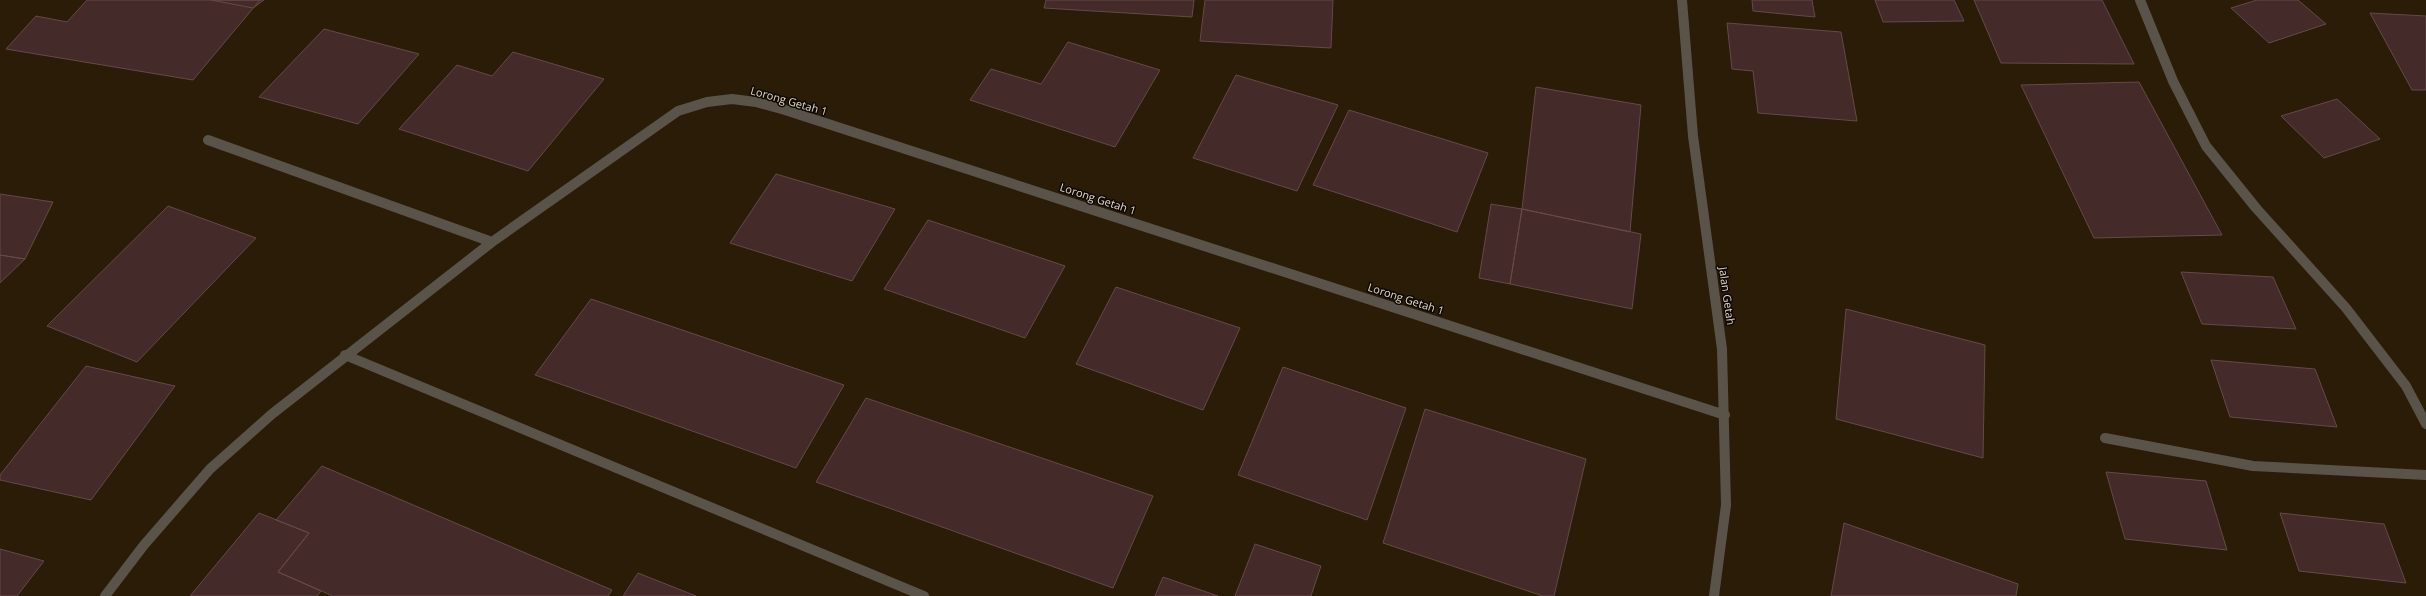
<svg xmlns="http://www.w3.org/2000/svg" width="2426" height="596" viewBox="0 0 2426 596" font-family="'Open Sans',sans-serif">
<rect width="100%" height="100%" fill="#2a1c07"/>
<path fill="#442a29" stroke="#664948" d="M87 0H260L193 80 6 49 36 16 67 22Z
M211 0H264L253 8Z
M1046 0H1194L1192 17 1044 8Z
M1205 0H1333L1331 48 1200 41Z
M1752 0H1812L1815 17 1753 11Z
M1875 0H1954L1964 21 1883 22Z
M1974 0H2102L2134 64 2001 63Z
M2257 0H2298L2326 24 2269 43 2231 8Z
M2370 13 2426 16V90H2412Z
M1727 23 1841 32 1857 121 1758 113 1753 71 1732 69Z
M324 29 419 54 358 124 259 97Z
M1068 42 1160 70 1115 147 970 100 991 69 1041 84Z
M513 52 604 79 528 171 399 129 457 65 492 76Z
M1236 75 1338 105 1297 191 1193 158Z
M2139 82 2222 235 2094 238 2021 85Z
M1536 87 1641 105 1630 232 1522 209Z
M2337 99 2380 139 2324 158 2281 116Z
M1349 110 1488 153 1457 232 1313 185Z
M776 174 895 209 852 281 730 243Z
M0 194 53 202 25 259 0 255Z
M1491 204 1522 209 1510 284 1479 278Z
M168 206 256 238 137 362 47 326Z
M1522 209 1641 234 1632 309 1510 284Z
M928 220 1065 266 1025 338 884 289Z
M0 255 25 259 0 283Z
M2181 272 2273 277 2296 329 2202 324Z
M1116 287 1240 328 1203 410 1076 364Z
M591 299 844 385 796 468 535 375Z
M1846 309 1985 345 1983 458 1836 419Z
M2211 360 2315 369 2337 427 2230 417Z
M86 366 175 386 91 500 0 480V475Z
M1283 367 1406 408 1367 520 1238 475Z
M866 398 1153 496 1113 588 816 482Z
M1425 409 1586 459 1554 596H1543L1383 543Z
M322 466 612 590 608 596H333L278 572 309 533 276 520Z
M2106 472 2206 481 2227 550 2125 539Z
M259 513 309 533 278 572 321 591 317 596H190Z
M2280 513 2384 524 2406 583 2299 571Z
M1844 523 2018 584 2016 596H1831Z
M1255 544 1321 566 1311 596H1235Z
M0 549 44 561 17 596H0Z
M638 573 696 596H623Z
M1163 577 1218 596H1155Z"/>
<g fill="none" stroke-linecap="round" stroke-linejoin="round">
<path stroke="#5a5349" stroke-width="10" d="M1682 0 1693 136 1722 349 1726 505 1714 596
M2140 0 2173 81 2206 146 2256 208 2346 308 2406 386 2426 424
M208 140 492 242
M345 355 924 596
M2105 438 2253 466 2426 475
M105 596 144 545 210 469 272 414 492 242 678 111 707 102 732 99 756 102 785 110 1725 415"/>
</g>
<g text-anchor="middle" stroke-width="3" stroke-linejoin="round" paint-order="stroke">
<g font-size="11" fill="#e2d8cc" stroke="#0e0802">
<text transform="translate(789 101) rotate(16)" y="4">Lorong Getah 1</text>
<text transform="translate(1098 199) rotate(18)" y="4">Lorong Getah 1</text>
<text transform="translate(1727 296) rotate(82)" y="4">Jalan Getah</text>
<text transform="translate(1406 299) rotate(18)" y="4">Lorong Getah 1</text>
</g>
</g>
</svg>
